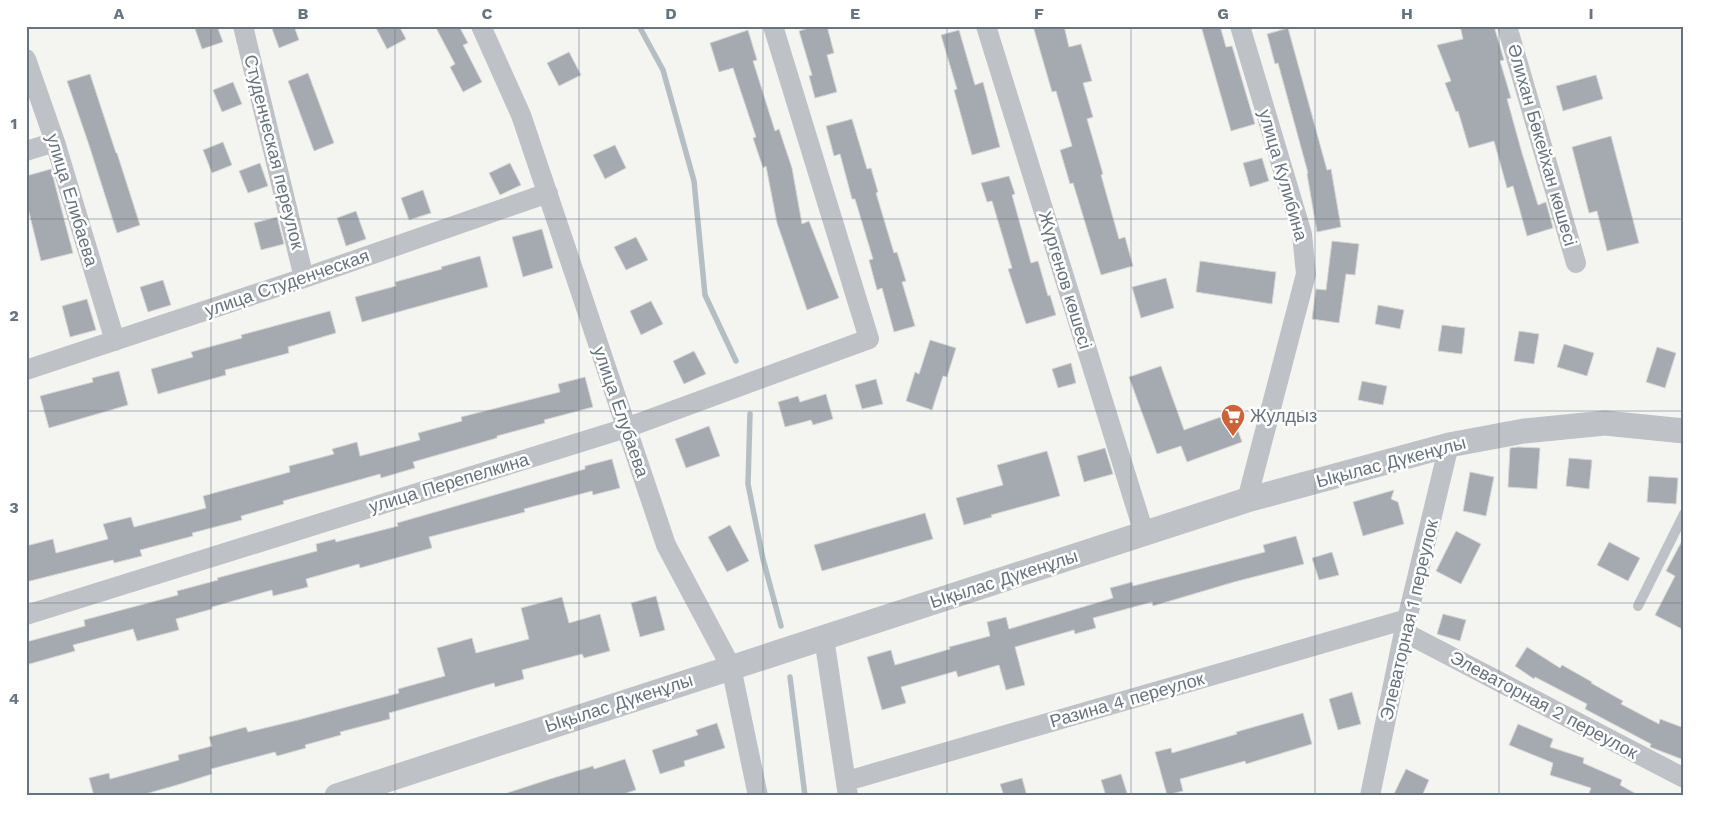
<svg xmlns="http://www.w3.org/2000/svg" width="1710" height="822" viewBox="0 0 1710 822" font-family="'Work Sans',sans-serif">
<rect width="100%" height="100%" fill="#f4f4f1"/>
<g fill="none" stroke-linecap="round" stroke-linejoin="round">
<path stroke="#b5bfc3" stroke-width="5.5" d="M639 26 663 70 694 181 705 295 736 361
M750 414 748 484 763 559 781 626
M790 677 805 796"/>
</g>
<path fill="#a4aab0" stroke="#d6d6d4" d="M194 26H217L223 42 202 49Z
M271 26H294L299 40 279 48Z
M375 26H399L406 39 387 49Z
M435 26H459L468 43 463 45 482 82 463 92 450 67 455 64Z
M815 26H827L834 53 827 55 837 92 815 98 809 76 812 75 799 31Z
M1033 26H1064L1069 47 1081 44 1092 81 1083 83 1093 117 1087 119 1103 174 1101 175 1119 239 1125 237 1133 266 1101 275 1073 183 1070 184 1060 150 1072 146 1056 91 1052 92Z
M1201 26H1220L1226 47 1232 46 1255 124 1231 131Z
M1460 26H1494L1504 60 1500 61 1511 98 1507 99 1522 153 1538 205 1546 202 1553 228 1527 236 1513 186 1507 188 1494 141 1469 148 1458 111 1456 112 1445 83 1451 81 1437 45 1463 39Z
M1288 28 1327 170 1331 169 1341 227 1317 232 1307 174 1308 173 1278 63 1275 64 1267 34Z
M748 30 757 60 753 61 775 131 779 129 792 168 802 224 809 221 839 298 807 310 777 223 766 166 763 168 753 138 756 137 733 68 719 72 710 43Z
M959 30 975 85 983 82 1000 147 972 155 954 90 957 89 941 35Z
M569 52 581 75 559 86 547 63Z
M308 73 334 143 314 151 288 81Z
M90 74 116 153H117L140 225 117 233 89 145 67 81Z
M1596 75 1603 99 1563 111 1556 86Z
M233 82 242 104 222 112 213 90Z
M852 119 867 169 871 168 878 192 876 193 894 253 897 252 906 281 902 282 915 326 894 332 882 288 877 290 869 260 873 259 855 199H852L840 154 834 156 826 126Z
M1611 136 1639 243 1607 251 1597 211 1589 213 1572 147Z
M223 142 232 165 212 173 203 150Z
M615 145 626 168 605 179 593 155Z
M1262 158 1269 181 1250 187 1243 163Z
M260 163 268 186 248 193 239 171Z
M510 163 521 185 500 195 489 173Z
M51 169 73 253 41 261 26 200V176Z
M1009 176 1015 194 1012 195 1031 263 1038 261 1048 296 1050 295 1056 315 1026 324 1008 269 1012 268 992 201 987 202 981 183Z
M423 190 431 213 409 220 401 198Z
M356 211 366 239 346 246 337 218Z
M277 217 284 244 261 250 254 223Z
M542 229 553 268 523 277 512 237Z
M636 237 648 260 626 270 614 247Z
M1332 241 1359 244 1355 275 1346 274 1339 323 1312 319 1316 289 1326 290Z
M480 256 488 287 362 322 355 297 396 286 395 282 442 269 441 267Z
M1200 261 1276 272 1272 304 1196 292Z
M1166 278 1174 308 1141 318 1132 287Z
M163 280 171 305 148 312 140 287Z
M87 299 96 330 70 337 62 306Z
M651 301 663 324 641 335 630 311Z
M1378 305 1404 310 1400 329 1375 324Z
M330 311 336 333 288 347 289 353 225 370 226 375 158 394 151 369 193 357 191 352 242 338 241 335Z
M1442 325 1465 328 1462 354 1438 351Z
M1519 331 1539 334 1534 364 1514 361Z
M930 340 956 348 947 377 943 376 932 410 906 401 915 372 919 374Z
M1564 344 1594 353 1587 376 1557 367Z
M1657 347 1676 353 1665 388 1646 382Z
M694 351 706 374 684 384 673 361Z
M1071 363 1076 383 1058 388 1052 369Z
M1161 366 1184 430 1232 413 1242 442 1187 462 1181 446 1157 454 1129 377Z
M119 371 128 405 49 428 40 396 93 382 92 378Z
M585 377 593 407 544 420 545 423 497 436V438L413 462 415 468 381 478 380 474 283 501 284 504 241 516 242 520 192 533 193 536 140 550 142 556 114 563 113 560 26 582V546L53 539 56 553 108 539 103 524 131 517 134 527 206 508 203 496 290 472 289 466 334 454 332 449 357 442 360 456 420 440 418 433 462 421 461 417 560 392 558 384Z
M876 379 883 404 862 409 855 385Z
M1362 381 1387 386 1383 405 1358 400Z
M826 394 833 419 813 425 811 420 785 427 778 402 798 396 800 402Z
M709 426 720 456 686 468 675 439Z
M1518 447 1540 448 1537 489 1508 487 1510 448Z
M1105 448 1113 474 1084 482 1077 456Z
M1047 451 1060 496 991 515 992 517 964 525 956 498 1003 485 997 465Z
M1569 458 1592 460 1589 489 1566 486Z
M612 459 620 488 593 495 592 491 524 509 525 512 429 537 432 548 360 568 359 564 306 579 308 587 273 596 272 590 212 607V609L176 619 179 630 137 641 133 629 73 645 75 651 26 665V642L85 626 84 620 178 595 177 591 218 580 217 578 317 551 316 544 335 539 336 542 398 526 397 523 585 469V466Z
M1470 472 1494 477 1486 516 1463 511Z
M1649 476 1678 478 1676 504 1647 502Z
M1394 490 1391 499 1398 502 1404 524 1363 536 1353 502Z
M925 513 933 539 822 571 814 545Z
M730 525 749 561 727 572 708 537Z
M1456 531 1481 544 1461 584 1436 571Z
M1296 536 1304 564 1234 582 1153 606 1152 602 1093 618 1096 628 1075 634 1074 630 1015 647 1025 685 1006 690 999 665 958 677 956 671 901 687 906 703 882 710 867 657 891 650 895 665 950 649 949 647 990 636 987 622 1006 617 1009 629 1113 598 1110 588 1132 582 1133 586 1265 552 1263 545Z
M1684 537V630L1655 615 1675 576 1666 571Z
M1609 542 1640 558 1628 581 1597 565Z
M1332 552 1339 575 1319 580 1312 558Z
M656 596 665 630 640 637 631 603Z
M562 597 569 623 600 614 610 651 584 658 582 654 522 670 524 679 495 687 494 683 389 713 390 719 340 732 341 735 305 745 306 748 277 756 275 752 211 769 212 774 177 785 138 796H94L89 778 109 773 110 779 179 760 178 755 212 746 209 737 246 727 248 732 298 720 399 693 398 689 445 676 437 648 472 638 476 653 529 639 521 608Z
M1443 614 1466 620 1460 641 1437 634Z
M1527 647 1560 668 1562 665 1592 682 1591 683 1623 701 1621 704 1659 724 1660 719 1684 728V760L1650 747 1651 744 1585 709 1587 704 1535 677 1534 679 1515 666Z
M1352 692 1361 724 1338 730 1329 699Z
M1303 713 1312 744 1246 764 1245 761 1180 779 1183 791 1167 795 1155 752 1171 748 1172 753 1237 734 1236 732Z
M717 723 725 748 684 761 685 766 660 774 652 750 698 735 696 730Z
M1518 724 1553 739 1550 747 1584 758 1583 763 1622 780 1620 785 1640 796H1588L1591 788 1550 775 1553 763 1509 745Z
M625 759 636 790 617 796H507V793L550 779 593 766 594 769Z
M1406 769 1429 780 1422 796H1393Z
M1121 774 1128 796H1106L1101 780Z
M1022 778 1027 796H1004L1000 784Z"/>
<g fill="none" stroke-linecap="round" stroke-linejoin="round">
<path stroke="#bec1c5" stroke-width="10" d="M1638 606 1684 514"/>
<path stroke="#bec1c5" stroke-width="20" d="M243 26 304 278
M481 26 521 115 666 545 731 667 758 796
M986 26 1144 533
M1240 26 1302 234 1306 274 1247 500
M1507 26 1576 263
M26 59 55 142 115 341
M26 151 55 142
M26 370 304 278 548 193
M26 615 626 428 869 339 773 26
M1404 632 1684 778
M824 638 848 796
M847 781 1407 619
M1370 796 1404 632 1449 445"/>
<path stroke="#bec1c5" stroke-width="25" d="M337 796 1247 500 1449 445 1524 431 1605 423 1684 431"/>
</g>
<path fill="none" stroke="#67737f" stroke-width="1" stroke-opacity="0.55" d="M211 26V796M395 26V796M579 26V796M763 26V796M947 26V796M1131 26V796M1315 26V796M1499 26V796M26 219H1684M26 411H1684M26 603H1684"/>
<defs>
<symbol id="supermarket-pin" viewBox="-11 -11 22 30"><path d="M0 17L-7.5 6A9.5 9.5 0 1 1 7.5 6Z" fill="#cd6138" stroke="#fff"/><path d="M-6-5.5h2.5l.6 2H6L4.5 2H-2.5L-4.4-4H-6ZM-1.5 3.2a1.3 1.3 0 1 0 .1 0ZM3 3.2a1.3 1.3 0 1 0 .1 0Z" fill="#fff"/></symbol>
</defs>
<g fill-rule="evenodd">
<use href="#supermarket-pin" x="1219" y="402" width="28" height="38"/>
</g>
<g text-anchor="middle" stroke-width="5" stroke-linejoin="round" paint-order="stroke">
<g font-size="18" fill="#67737f" stroke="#fff">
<text transform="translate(1542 145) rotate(74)" y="6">Әлихан Бөкейхан көшесі</text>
<text transform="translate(274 152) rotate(76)" y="6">Студенческая переулок</text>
<text transform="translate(1283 175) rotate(74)" y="6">улица Кулибина</text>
<text transform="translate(72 200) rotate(73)" y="6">улица Елибаева</text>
<text transform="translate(1065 280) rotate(73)" y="6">Жүргенов көшесі</text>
<text transform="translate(287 283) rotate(-19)" y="6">улица Студенческая</text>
<text transform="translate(621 412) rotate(71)" y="6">улица Елубаева</text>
<text transform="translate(1391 462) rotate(-15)" y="6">Ықылас Дүкенұлы</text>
<text transform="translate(449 483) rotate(-17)" y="6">улица Перепелкина</text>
<text transform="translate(1004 579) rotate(-18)" y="6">Ықылас Дүкенұлы</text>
<text transform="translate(1409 620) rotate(-77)" y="6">Элеваторная 1 переулок</text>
<text transform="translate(1127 700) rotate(-16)" y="6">Разина 4 переулок</text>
<text transform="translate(619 703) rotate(-18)" y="6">Ықылас Дүкенұлы</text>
<text transform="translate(1544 705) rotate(28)" y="6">Элеваторная 2 переулок</text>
</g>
<g font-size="18" fill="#67737f" stroke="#fff" text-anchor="start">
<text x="1250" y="422">Жулдыз</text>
</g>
</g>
<rect width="1710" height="822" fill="none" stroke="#ffffff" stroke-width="55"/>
<rect x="28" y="28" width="1654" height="766" fill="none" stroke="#67737f" stroke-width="2"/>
<g font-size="16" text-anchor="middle" font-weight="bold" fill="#67737f">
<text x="119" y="19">A</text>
<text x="303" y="19">B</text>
<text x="487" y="19">C</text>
<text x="671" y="19">D</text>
<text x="855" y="19">E</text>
<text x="1039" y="19">F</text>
<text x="1223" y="19">G</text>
<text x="1407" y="19">H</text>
<text x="1591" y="19">I</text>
<text x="14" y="129">1</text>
<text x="14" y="321">2</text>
<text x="14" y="513">3</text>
<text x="14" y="704">4</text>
</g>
</svg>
